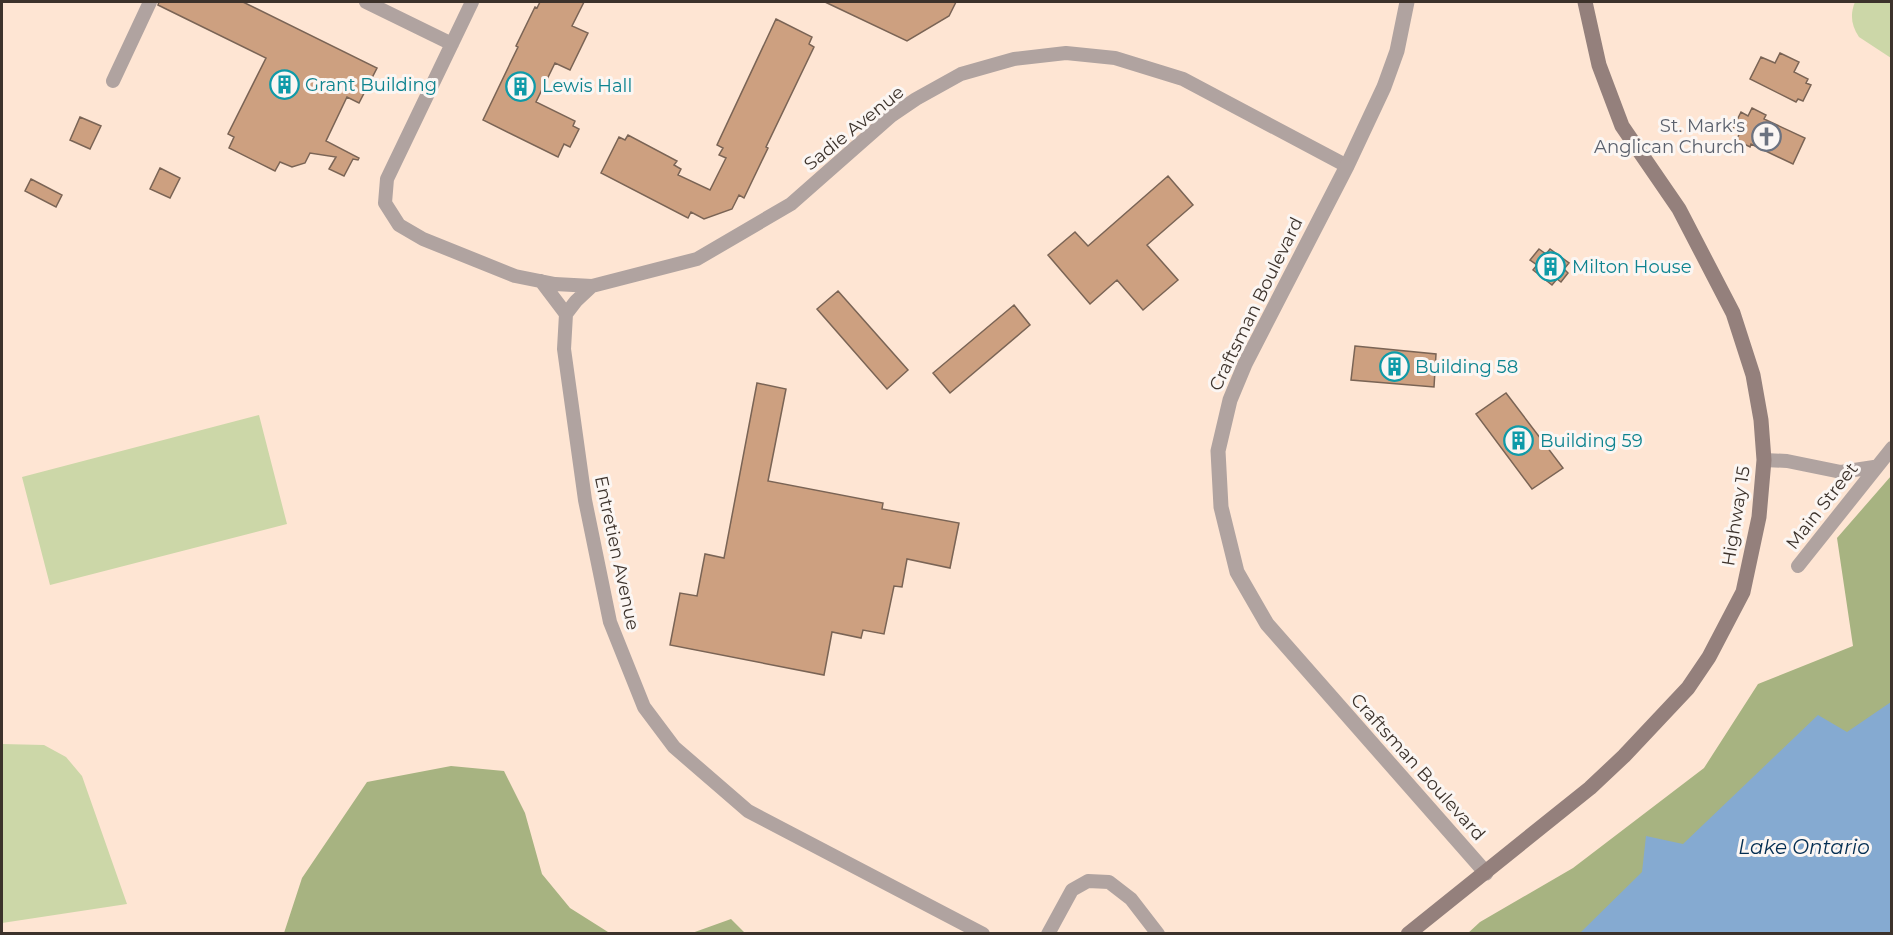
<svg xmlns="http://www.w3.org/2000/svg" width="1893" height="935" viewBox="0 0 1893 935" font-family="Montserrat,sans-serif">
<rect width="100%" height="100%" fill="#fee5d3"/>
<path fill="#ccd7a8" d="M1855 2H1891V58L1859 37C1851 25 1850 14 1855 2Z
M259 415 287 524 50 585 22 477Z
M2 744 44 745 66 757 82 776 127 904 2 923Z"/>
<path fill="#a7b381" d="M1891 476V728L1612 933 1467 934 1480 922 1573 868 1704 768 1758 684 1853 646 1837 538Z
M451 766 504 771 525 813 542 874 570 908 608 932 618 933H284L302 878 367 782Z
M731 919 745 933H692Z"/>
<path fill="#85aad1" d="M1891 702V933H1580L1642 872 1646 836 1683 844 1818 715 1847 732Z"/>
<path fill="#cda080" stroke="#7a6455" stroke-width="1.5" d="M159 2H243L377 68 359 103 347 97 326 141 359 158 358 160 353 159 344 176 329 169 336 157 310 153 305 163 292 167 280 162 275 171 229 148 234 137 228 134 266 58 158 5Z
M540 2H584L572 26 588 33 570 70 555 63 536 102 575 121 573 126 579 129 570 147 564 144 558 157 483 120 518 47 516 46 535 7 537 8Z
M825 2H956L949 16 907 41Z
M776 19 812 37 809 44 814 47 766 147 768 148 744 198 739 195 732 209 704 219 691 212 688 218 601 173 619 137 625 140 628 135 677 161 674 165 681 169 678 175 710 190 726 158 719 155 723 148 717 145Z
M1780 53 1799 62 1794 72 1808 79 1806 83 1811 85 1803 101 1798 99 1796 102 1750 79 1761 57 1775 63Z
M1752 108 1766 115 1764 119 1805 138 1793 164 1751 144 1750 147 1736 140 1740 133 1732 130 1741 112 1748 116Z
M80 117 101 126 90 149 70 140Z
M160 168 180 178 170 198 150 189Z
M1168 176 1193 205 1147 245 1178 280 1143 310 1117 280 1090 304 1048 255 1075 232 1088 246Z
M31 179 62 195 56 207 25 191Z
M1539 249 1546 254 1550 249 1569 263 1564 269 1568 273 1561 282 1557 279 1552 285 1533 270 1537 265 1530 260Z
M838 291 908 370 887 389 817 309Z
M1014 305 1030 325 950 393 933 373Z
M1355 346 1436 354 1434 387 1351 380Z
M757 383 786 389 768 481 883 503 882 509 959 523 950 568 907 559 902 587 894 586 884 634 863 630 861 638 832 632 824 675 670 645 680 593 697 596 705 554 724 558Z
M1506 393 1563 468 1532 489 1476 414Z"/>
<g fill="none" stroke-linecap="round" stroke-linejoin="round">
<path stroke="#b0a3a0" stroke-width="14" d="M366 2 452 44
M472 2 387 179 385 203 399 225 423 239 515 276 555 284 592 286 697 259 791 204 891 116 916 99 961 74 1014 59 1066 53 1115 58 1183 79 1347 166
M113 81 150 2
M541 281 566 314
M592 286 576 301 566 314 564 349 585 500 610 622 644 707 674 747 748 811 983 934
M1764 460 1787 461 1841 472 1874 467
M1798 566 1892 448
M1048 934 1072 890 1088 881 1109 882 1131 899 1158 934"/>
<path stroke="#b0a3a0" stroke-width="15" d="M1407 2 1397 51 1384 87 1347 166 1245 364 1230 400 1218 451 1221 507 1237 572 1267 624 1486 873"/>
<path stroke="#94807c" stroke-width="15" d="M1408 934 1590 788 1624 756 1688 688 1709 657 1743 592 1759 517 1764 460 1761 420 1753 375 1733 313 1679 209 1622 126 1599 65 1585 2"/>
</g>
<defs>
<symbol id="building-ring" viewBox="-11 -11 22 22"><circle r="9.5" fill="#fbf6f3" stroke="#0f9aa8" stroke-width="1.5"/><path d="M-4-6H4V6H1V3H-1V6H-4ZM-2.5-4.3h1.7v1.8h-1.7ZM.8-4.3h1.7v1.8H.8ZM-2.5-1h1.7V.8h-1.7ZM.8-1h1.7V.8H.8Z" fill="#0f9aa8"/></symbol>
<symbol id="church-ring" viewBox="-11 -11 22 22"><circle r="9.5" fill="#fbf6f3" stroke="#6b7280" stroke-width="1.5"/><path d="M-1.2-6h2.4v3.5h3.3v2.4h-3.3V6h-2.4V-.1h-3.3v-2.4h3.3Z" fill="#6b7280"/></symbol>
</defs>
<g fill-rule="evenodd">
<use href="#building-ring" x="268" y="68" width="33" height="33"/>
<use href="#building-ring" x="504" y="70" width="33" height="33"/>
<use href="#church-ring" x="1750" y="120" width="33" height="33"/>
<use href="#building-ring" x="1534" y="250" width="33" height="33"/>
<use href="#building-ring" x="1378" y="350" width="33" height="33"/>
<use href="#building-ring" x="1502" y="424" width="33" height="33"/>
</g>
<g text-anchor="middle" stroke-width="6" stroke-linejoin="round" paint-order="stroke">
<g font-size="18" fill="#0d838f" stroke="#fbf6f3" text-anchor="start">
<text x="305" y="91">Grant Building</text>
<text x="542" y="92">Lewis Hall</text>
<text x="1572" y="273">Milton House</text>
<text x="1415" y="373">Building 58</text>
<text x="1540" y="447">Building 59</text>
</g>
<g font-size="18" fill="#5b616d" stroke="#fbf6f3" text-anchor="end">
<text x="1745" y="132">St. Mark's<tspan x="1745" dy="21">Anglican Church</tspan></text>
</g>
<g font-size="18" fill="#3c322b" stroke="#fbf6f3">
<text transform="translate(854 128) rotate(-39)" y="6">Sadie Avenue</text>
<text transform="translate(1256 304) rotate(-64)" y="6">Craftsman Boulevard</text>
<text transform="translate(1822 506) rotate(-52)" y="6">Main Street</text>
<text transform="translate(1736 516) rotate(-81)" y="6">Highway 15</text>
<text transform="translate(617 553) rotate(78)" y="6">Entretien Avenue</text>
<text transform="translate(1418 767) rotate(48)" y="6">Craftsman Boulevard</text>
</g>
<g font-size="20" font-style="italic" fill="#022d52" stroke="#fbf6f3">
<text x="1804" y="854">Lake Ontario</text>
</g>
</g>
<rect width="1893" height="935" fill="none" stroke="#3c322b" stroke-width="6"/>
</svg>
